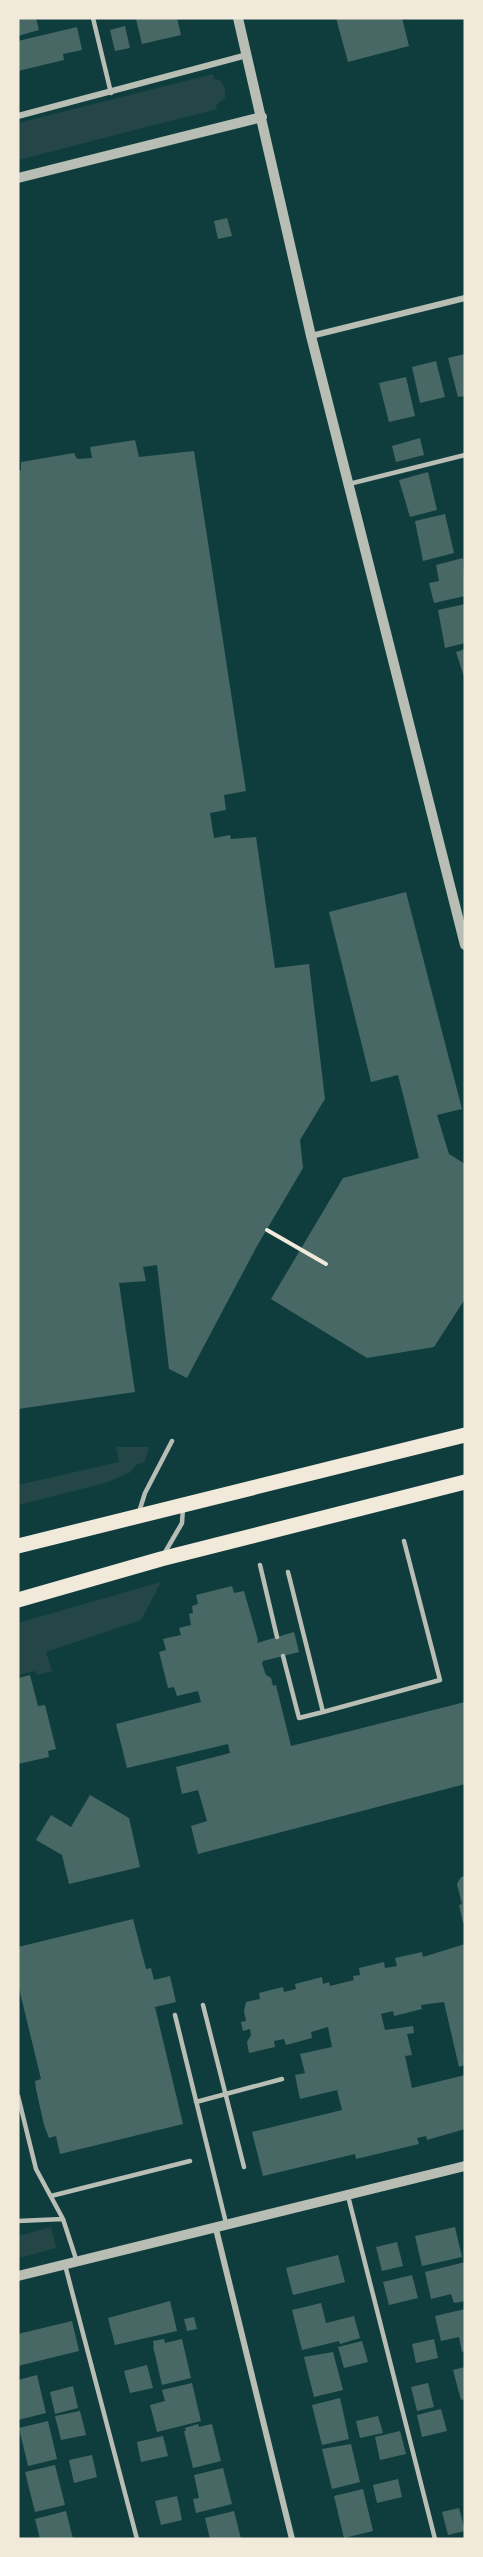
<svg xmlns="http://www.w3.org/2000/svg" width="483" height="2557" viewBox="0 0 483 2557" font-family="Mulish,sans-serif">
<rect width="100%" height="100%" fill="#0f3d3e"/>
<path fill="#244646" d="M213 74 214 79 221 81 225 89V98L216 105 217 109 18 160V123Z
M116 1447H149L144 1463 137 1464 129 1473 105 1483 18 1505V1485L119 1462Z
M161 1582 141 1620 46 1652 52 1671 37 1675 35 1671 18 1675V1623Z
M51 2227 56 2248 18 2258V2236Z"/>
<path fill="#486865" d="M18 18H36L39 30 18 36Z
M140 18H177L181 35 142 44 136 19Z
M336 18H402L409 46 348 62Z
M125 26 130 48 115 51 110 30Z
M77 27 82 50 63 54 64 60 18 71V41Z
M227 218 232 236 218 239 214 221Z
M465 354V396L458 397 448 358Z
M436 361 445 397 420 403 412 367Z
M406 377 415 416 389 422 379 383Z
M420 438 424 455 396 462 392 446Z
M135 440 139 457 194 451 246 791 224 795 226 810 210 813 214 838 230 835 231 839 256 837 275 968 309 964 325 1099 300 1140 303 1168 257 1246 187 1378 169 1369 157 1265 143 1267 146 1281 119 1283 135 1392 18 1409V471L21 470V462L74 453 77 459 92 458 90 447Z
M428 472 437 510 410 517 399 480Z
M445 514 454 553 423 561 415 521Z
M463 558 465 596 434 603 429 583 439 581 436 565Z
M465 604V643L445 648 438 610Z
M465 649V677H464L456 652Z
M406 892 462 1109 437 1115 449 1154 465 1164V1299L434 1347 367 1358 271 1299 343 1178 419 1158 398 1075 371 1082 329 912Z
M232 1586 234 1593 244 1591 258 1640 257 1643 294 1632 299 1652 263 1661 262 1664 266 1675 271 1678 273 1686 276 1685 291 1746 465 1702V1784L198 1854 191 1826 207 1821 198 1790 182 1794 176 1767 230 1753 228 1744 127 1768 116 1724 201 1702 198 1691 177 1696 174 1687 168 1688 159 1652 166 1650 163 1639 181 1635 179 1628 191 1625 189 1614 193 1613 192 1606 198 1604 196 1595Z
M30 1675 38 1706 45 1705 56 1749 48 1751 49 1757 18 1764V1678Z
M90 1795 129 1818 140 1867 69 1884 62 1855 36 1840 51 1815 71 1827Z
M465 1876V1922L463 1923 459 1905 462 1904 457 1884 461 1877Z
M133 1919 146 1969 151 1968 154 1980 170 1976 176 2002 155 2007 183 2124 60 2154 56 2136 49 2138 44 2125 36 2089 35 2081 41 2079 18 1984V1947Z
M465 1944V2065L459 2067 444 2002 421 2005 422 2009 394 2016 393 2011 381 2014 385 2030 413 2026 414 2033 407 2034 412 2055 405 2056 412 2088 465 2075V2129L427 2140 426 2136 417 2138 419 2144 356 2159 355 2154 263 2176 252 2132 342 2110 337 2090 300 2099 295 2075 305 2073 300 2054 332 2047 328 2027 311 2032 312 2038 286 2045 284 2039 274 2041 275 2047 249 2053 247 2042 251 2035 250 2029 243 2031 241 2022 246 2021 244 2011 246 2002 260 1999 259 1993 283 1987 284 1992 296 1989 295 1984 322 1977 323 1984 329 1982 330 1986 354 1980 353 1976 360 1975 359 1968 384 1962 385 1968 397 1966 395 1958 422 1952 423 1957Z
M455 2227 462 2257 422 2266 415 2236Z
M397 2242 403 2266 382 2271 376 2247Z
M338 2255 345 2282 293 2295 286 2268Z
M465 2262V2301L454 2303 451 2294 431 2299 425 2272Z
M412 2275 418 2298 389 2305 383 2282Z
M170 2301 177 2331 115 2345 108 2318Z
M321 2303 326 2323 354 2316 360 2338 340 2344 339 2341 302 2350 292 2310Z
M465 2309V2351L462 2352 459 2337 441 2341 435 2316Z
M194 2317 197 2329 187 2331 184 2319Z
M72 2321 79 2351 18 2366V2334Z
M164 2339 165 2343 182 2339 191 2378 162 2385 153 2346H154L153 2341Z
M434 2339 438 2358 416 2363 412 2344Z
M362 2341 368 2362 344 2368 338 2347Z
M333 2352 343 2390 314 2397 304 2357Z
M147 2365 153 2388 130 2393 124 2371Z
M465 2367V2399L461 2400 453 2370Z
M37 2375 46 2413 18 2420V2380Z
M192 2383 201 2421 157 2432 150 2405 165 2401 162 2390Z
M428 2383 434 2407 417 2411 411 2387Z
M73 2386 78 2408 55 2414 50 2392Z
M340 2398 349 2439 322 2445 312 2405Z
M441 2409 447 2431 422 2437 417 2415Z
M80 2411 86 2435 61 2440 55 2416Z
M378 2416 383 2433 360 2438 356 2421Z
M48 2421 57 2459 28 2466 19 2428Z
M198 2424 199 2427 212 2424 221 2461 193 2468 184 2431H186L185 2428Z
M400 2431 406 2454 380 2460 375 2437Z
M163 2436 168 2456 141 2462 137 2442Z
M351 2444 360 2482 332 2489 322 2449Z
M92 2455 97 2477 74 2483 69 2460Z
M55 2465 65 2505 35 2512 25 2472Z
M223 2468 232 2504 196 2513 193 2499 199 2498 194 2475Z
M398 2479 402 2497 377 2503 373 2485Z
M363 2489 373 2531 344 2538 334 2496Z
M177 2496 182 2520 161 2525 155 2501Z
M459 2508 465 2531 448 2535 442 2512Z
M66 2511 73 2539H40L35 2519Z
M234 2511 241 2539H210L205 2518Z"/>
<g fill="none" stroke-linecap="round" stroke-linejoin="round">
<path stroke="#f1e9da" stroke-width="4" d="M267 1230 326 1264"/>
<path stroke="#b8beb3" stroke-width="4.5" d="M93 18 111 93
M349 484 465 455
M139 1512 145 1493 172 1441
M164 1554 182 1523 183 1507
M260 1565 277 1637
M288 1572 323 1712 440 1680 404 1541
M283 1656 299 1718 323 1712
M203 2005 244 2167
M175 2015 226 2223
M18 2096 36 2169 63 2219 77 2262
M196 2102 282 2079
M51 2196 190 2161
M348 2196 435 2539
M18 2221 63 2219
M65 2265 137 2539"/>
<path stroke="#b8beb3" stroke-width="6" d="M18 116 247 55
M311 336 465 298
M216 2229 292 2539"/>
<path stroke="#b8beb3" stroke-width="10" d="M238 18 311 336 465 945
M18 178 262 117
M18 2276 465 2166"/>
<path stroke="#f1e9da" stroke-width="15" d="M18 1546 465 1435
M18 1600 161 1559 465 1482"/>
</g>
<rect width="483" height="2557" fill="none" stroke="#f1e9da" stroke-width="39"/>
</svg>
